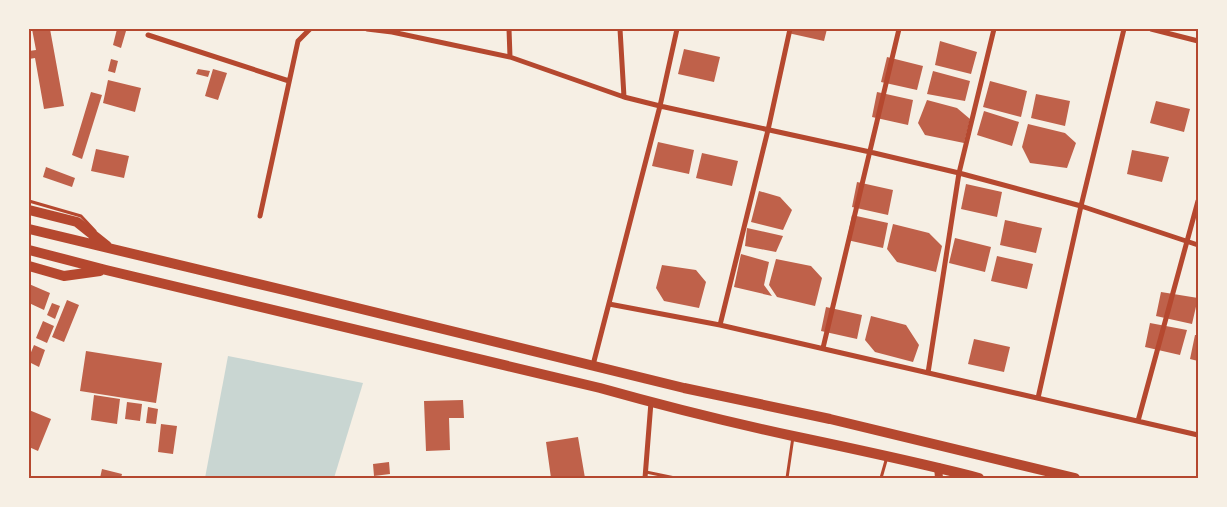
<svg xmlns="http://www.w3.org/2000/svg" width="1227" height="507" viewBox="0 0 1227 507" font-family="'Exo 2',sans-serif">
<rect width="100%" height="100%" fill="#f6efe4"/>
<path fill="#c9d6d2" d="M228 356 363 383 334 478H205Z"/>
<path fill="#bf614a" d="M32 29H50L64 106 44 109 35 58 29 59V51L36 50Z
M117 29 126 31 121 48 113 45Z
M789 29H827L824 41 788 33Z
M940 41 977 52 971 74 935 65Z
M684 49 720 57 714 82 678 74Z
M887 57 923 66 917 90 881 82Z
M111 59 118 61 115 73 108 71Z
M198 69 210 71 208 77 196 74Z
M213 69 227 73 218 100 205 96Z
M933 71 970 81 965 101 927 94Z
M108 80 141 88 135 112 103 103Z
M990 81 1027 91 1021 117 983 107Z
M91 92 102 95 82 159 72 155Z
M877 92 913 100 908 125 872 117Z
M1036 94 1070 101 1065 126 1031 118Z
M927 100 957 108 970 119 964 143 925 135 918 123Z
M1156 101 1190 109 1184 132 1150 123Z
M984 111 1019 122 1012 146 977 135Z
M1028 124 1065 133 1076 143 1067 168 1030 163 1022 147Z
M658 142 694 150 689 174 652 166Z
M96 149 129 156 124 178 91 171Z
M1132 150 1169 157 1162 182 1127 174Z
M702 153 738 161 732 186 696 178Z
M46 167 75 178 72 187 43 177Z
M857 182 893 190 888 215 852 207Z
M966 184 1002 192 997 217 961 209Z
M759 191 780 197 792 210 783 230 751 222Z
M852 215 888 223 883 248 847 240Z
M1005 220 1042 228 1036 253 1000 245Z
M893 224 929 233 942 246 936 272 897 262 887 249Z
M747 228 783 236 776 252 745 246Z
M955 238 991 247 985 272 949 263Z
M741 254 769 262 764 285 772 296 734 287Z
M997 256 1033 264 1027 289 991 281Z
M776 259 811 266 822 278 815 306 777 297 769 285Z
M662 265 696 270 706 282 699 308 664 301 656 288Z
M29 284 50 293 44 310 29 303Z
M1161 292 1198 298 1192 324 1156 316Z
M67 300 79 305 64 342 52 337Z
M52 303 60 306 55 319 47 315Z
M826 307 862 315 857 339 821 331Z
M871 316 906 325 919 345 913 362 875 352 865 340Z
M43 321 54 326 47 343 36 338Z
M1150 323 1187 330 1180 355 1145 347Z
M1195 335H1198V361L1190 359Z
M974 339 1010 347 1004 372 968 364Z
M34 345 45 350 39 367 29 362V357Z
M86 351 162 363 156 403 80 391Z
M94 395 120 399 117 424 91 420Z
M463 400 464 418H449L450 450 426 451 424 401Z
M127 402 142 404 140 421 125 419Z
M148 407 158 409 156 424 146 423Z
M29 410 51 419 38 451 29 447Z
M161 424 177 426 173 454 158 452Z
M578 437 585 478H551L546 442Z
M389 462 390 474 374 476 373 464Z
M102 469 122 474 121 478H100Z"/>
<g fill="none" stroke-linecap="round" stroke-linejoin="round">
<path stroke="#b5482f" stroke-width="3" d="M29 201 81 216 95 231
M646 472 675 478
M787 478 793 437
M881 478 887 457"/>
<path stroke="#b5482f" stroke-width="5" d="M367 29 392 32 510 57 624 97 660 106 870 152 959 173 1081 206 1198 245
M509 29 510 57
M620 29 624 97
M1151 29 1198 41
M148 35 289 81
M260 216 298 41 310 29
M609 304 720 325 1198 435
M720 325 768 130 790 29
M823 348 899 29
M593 365 660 106 677 29
M928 373 959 173 994 29
M1038 398 1081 206 1124 29
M1138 421 1198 201
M645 478 651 402"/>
<path stroke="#b5482f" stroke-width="8" d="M938 467 939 478"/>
<path stroke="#b5482f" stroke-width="10" d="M29 210 77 222 107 246
M29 229 288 291 684 388 830 419 1075 478
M29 250 106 270 600 388C664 406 728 422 793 436 855 449 917 462 979 478
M29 266 64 276 100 271"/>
</g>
<rect width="1227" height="507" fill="none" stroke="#f6efe4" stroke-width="60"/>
<rect x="30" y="30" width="1167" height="447" fill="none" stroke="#b5482f" stroke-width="2"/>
</svg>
